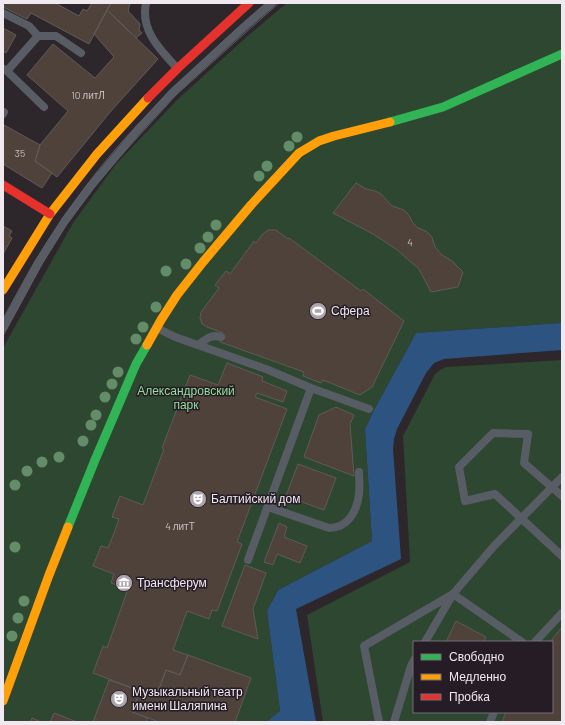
<svg xmlns="http://www.w3.org/2000/svg" width="565" height="725" viewBox="0 0 565 725" font-family="Barlow,sans-serif">
<rect width="100%" height="100%" fill="#2d272c"/>
<path fill="#2d4730" d="M287 3H562V323L416 333 374 410 365 429 372 541 278 590 267 611 280 711 266 722H3V348L73 223 116 164 179 98 250 34Z
M562 360V627L550 642H484L486 637 456 621 446 642H414V712H506L502 722H323L307 615 410 562 403 436 435 374 440 370 446 367Z"/>
<path fill="#2d5380" d="M562 322V350L444 359 434 363 426 373 397 429 394 439 393 449 401 559 296 609 316 722H266L280 711 267 611 278 590 372 541 365 429 374 410 416 333 561 323Z"/>
<path fill="#4e423a" stroke="#605b5b" d="M4 3H55L79 16 83 9 87 11 92 3H111L89 44 31 13 27 19 3 7Z
M111 3H130L128 11 140 24 139 30 142 33 136 38 107 10Z
M107 10 158 59 111 111 57 177 35 161 40 145 68 111 27 75 53 44 95 78 114 57 94 34Z
M3 28 16 35 6 53 3 51Z
M4 125 40 145 35 161 52 173 42 188 3 164V127Z
M356 183 366 189 375 191 381 194 392 206 404 210 408 214 413 223 418 228 426 231 432 237 435 247 442 255 452 261 463 272 458 287 431 292 419 269 396 249 373 234 333 213Z
M3 226 12 231 9 236 12 238 3 254Z
M268 230H276L288 239 289 238 361 291 363 289 404 321 372 387 360 395 323 380 321 383 303 376 304 372 220 342 223 333 207 327 202 324 200 318 201 312 219 288 215 285 226 271 230 274 254 241 256 243 262 235Z
M227 363 263 377 262 381 287 391 283 402 257 393 255 397 287 409 237 542 242 544 217 611 212 610 209 619 187 611 173 650 188 655 180 675 166 670 156 697 93 673 103 646 107 648 128 589 111 583 114 574 93 566 101 546 108 548 114 533 119 519 112 517 120 496 143 505 164 449 162 448 190 375 218 385Z
M336 407 354 415 350 424 354 476 304 457 319 415Z
M298 464 336 478 324 510 286 496Z
M279 523 287 527 284 537 307 546 300 563 277 554 273 565 264 562Z
M245 565 266 573 253 609 258 639 222 626Z
M456 621 486 637 484 642H446Z
M562 627V722H502L506 712H552V642H550Z
M188 655 251 678 235 722H223L221 721 220 722H159L132 712 140 691 156 697 166 670 180 675Z
M109 680 140 691 132 712 148 718 146 722H93Z
M54 713 77 722H50Z
M32 718 41 722H30Z"/>
<g fill="none" stroke-linecap="round" stroke-linejoin="round">
<path stroke="#585d65" stroke-width="8" d="M146 3C140 30 160 50 177 68
M3 13 29 26 38 36
M4 69 7 71 44 107
M7 71 38 36H56L81 53
M3 114 4 112
M3 328 39 262 64 222 90 187 137 131 173 92 243 28 272 3
M157 328 175 337 266 369 311 388 369 409
M198 345C206 339 211 334 221 337
M562 496 524 463 528 434 493 433 459 467 465 501 495 494 562 556
M268 507 329 528C348 528 357 511 359 494 360 487 359 479 359 472
M248 560 311 388
M425 642 453 594 494 546 562 477
M535 642 562 613
M379 722 364 646 453 594 522 642
M394 722 411 666 414 660
M490 722 494 712"/>
<path stroke="#30b455" stroke-width="9" d="M390 122 443 107 562 54
M68 527 95 460 136 364 147 345"/>
<path stroke="#ff9f0a" stroke-width="9" d="M3 290 50 214 97 154 148 98
M147 345 161 320 177 295 203 262 251 205 299 153 319 141 334 136 390 122
M3 701 49 575 68 527"/>
<path stroke="#e5322d" stroke-width="9" d="M148 98 178 68 249 3
M3 185 50 214"/>
<path stroke="#5f5f65" stroke-width="1" d="M3 319C14 299 24 280 35 261 51 235 68 210 86 186 119 142 157 103 197 66 220 44 242 23 266 3
M3 336 42 264 67 224 93 189 117 160 176 95 246 32 279 3"/>
</g>
<g fill="#638c68">
<circle cx="297" cy="137" r="5.5"/>
<circle cx="289" cy="146" r="5.5"/>
<circle cx="267" cy="166" r="5.5"/>
<circle cx="259" cy="176" r="5.5"/>
<circle cx="216" cy="225" r="5.5"/>
<circle cx="208" cy="237" r="5.5"/>
<circle cx="200" cy="248" r="5.5"/>
<circle cx="186" cy="264" r="5.5"/>
<circle cx="166" cy="271" r="5.5"/>
<circle cx="156" cy="307" r="5.5"/>
<circle cx="143" cy="327" r="5.5"/>
<circle cx="136" cy="339" r="5.5"/>
<circle cx="118" cy="372" r="5.5"/>
<circle cx="112" cy="384" r="5.5"/>
<circle cx="105" cy="397" r="5.5"/>
<circle cx="96" cy="415" r="5.5"/>
<circle cx="91" cy="425" r="5.5"/>
<circle cx="83" cy="441" r="5.5"/>
<circle cx="59" cy="457" r="5.5"/>
<circle cx="42" cy="462" r="5.5"/>
<circle cx="27" cy="471" r="5.5"/>
<circle cx="15" cy="485" r="5.5"/>
<circle cx="15" cy="547" r="5.5"/>
<circle cx="24" cy="601" r="5.5"/>
<circle cx="18" cy="618" r="5.5"/>
<circle cx="12" cy="636" r="5.5"/>
</g>
<defs>
<symbol id="stadium-disc" viewBox="-11 -11 22 22"><circle r="9.5" fill="#aca5ab" stroke="#251c25"/><path d="M0-5a6.5 5 0 1 0 0 10a6.5 5 0 1 0 0-10ZM-3.5-1.8h7v3.6h-7Z" fill="#fff"/></symbol>
<symbol id="theatre-disc" viewBox="-11 -11 22 22"><circle r="9.5" fill="#aca5ab" stroke="#251c25"/><path d="M-5-5.5Q0-4 5-5.5V0Q5 5 0 6Q-5 5-5 0ZM-3.3-2.5H-1v1.5H-3.3ZM1-2.5H3.3v1.5H1ZM-2.8 1Q0 5.5 2.8 1Z" fill="#fff"/></symbol>
<symbol id="museum-disc" viewBox="-11 -11 22 22"><circle r="9.5" fill="#aca5ab" stroke="#251c25"/><path d="M0-6L6-3V-2H-6V-3ZM-5-1h2V3h-2ZM-1-1h2V3h-2ZM3-1h2V3H3ZM-6 4H6V6H-6Z" fill="#fff"/></symbol>
</defs>
<g fill-rule="evenodd">
<use href="#stadium-disc" x="308" y="301" width="20" height="20"/>
<use href="#theatre-disc" x="188" y="489" width="20" height="20"/>
<use href="#museum-disc" x="114" y="573" width="20" height="20"/>
<use href="#theatre-disc" x="109" y="689" width="20" height="20"/>
</g>
<g text-anchor="middle" stroke-width="3" stroke-linejoin="round" paint-order="stroke">
<g font-size="10" fill="#c8bfc2">
<text x="88" y="99">10 литЛ</text>
<text x="20" y="157">35</text>
<text x="410" y="246">4</text>
<text x="180" y="530">4 литТ</text>
</g>
<g font-size="12" fill="#f0e9f0" stroke="#251c25" text-anchor="start">
<text x="331" y="315">Сфера</text>
<text x="211" y="503">Балтийский дом</text>
<text x="137" y="587">Трансферум</text>
<text x="132" y="696">Музыкальный театр<tspan x="132" dy="14">имени Шаляпина</tspan></text>
</g>
<g font-size="12" fill="#90df9a" stroke="#251c25">
<text x="186" y="395">Александровский<tspan x="186" dy="14">парк</tspan></text>
</g>
</g>
<rect width="565" height="725" fill="none" stroke="#f0e9f0" stroke-width="8"/>
<rect x="413" y="641" width="140" height="72" fill="#251c25" stroke="#766e76"/>
<rect x="421" y="654" width="20" height="6" fill="#30b455" stroke="#766e76"/>
<text x="449" y="661" font-size="12" fill="#f0e9f0">Свободно</text>
<rect x="421" y="674" width="20" height="6" fill="#ff9f0a" stroke="#766e76"/>
<text x="449" y="681" font-size="12" fill="#f0e9f0">Медленно</text>
<rect x="421" y="694" width="20" height="6" fill="#e5322d" stroke="#766e76"/>
<text x="449" y="701" font-size="12" fill="#f0e9f0">Пробка</text>
</svg>
